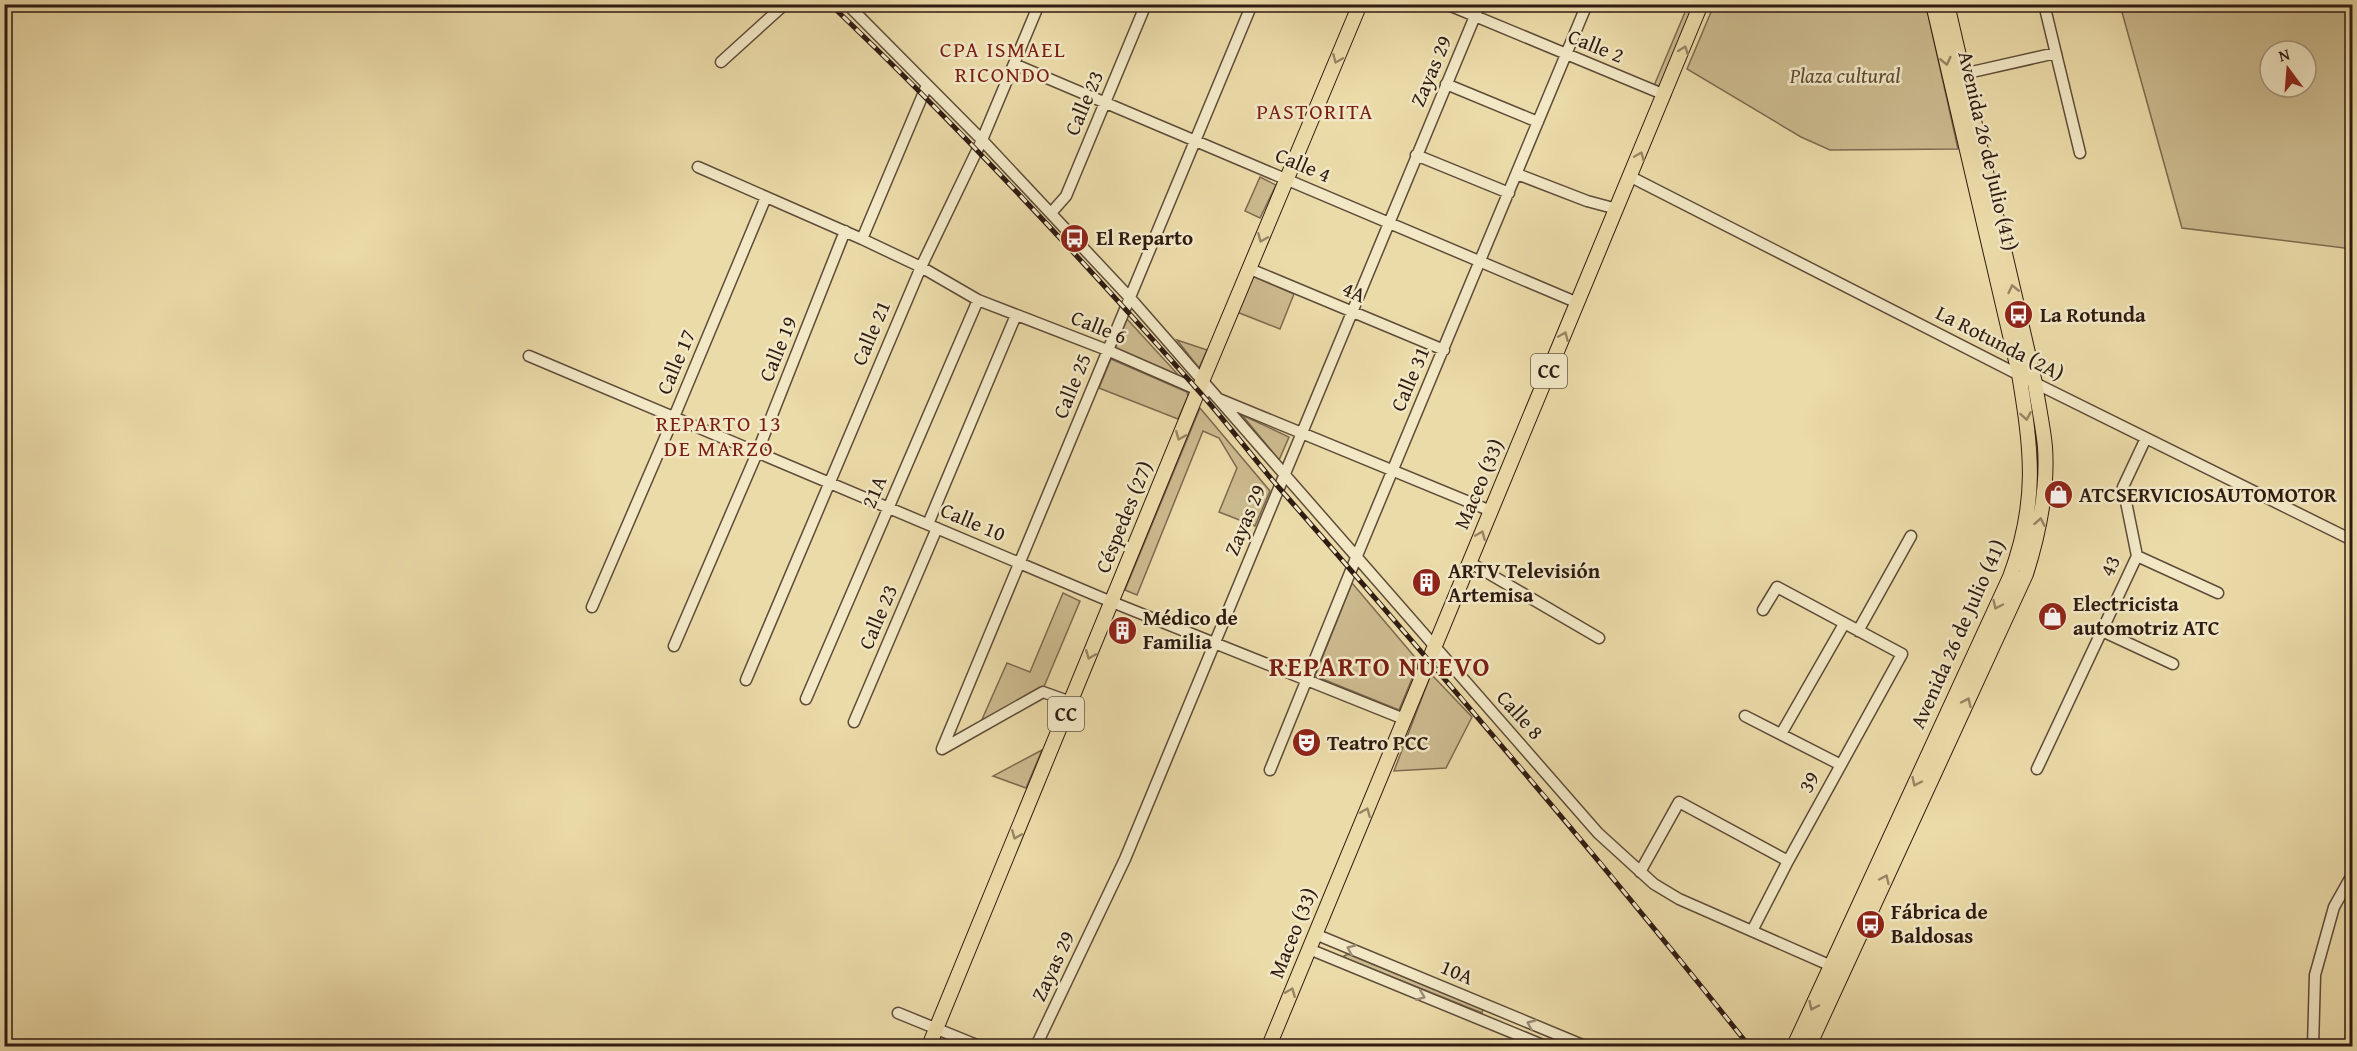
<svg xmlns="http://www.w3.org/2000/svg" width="2357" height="1051" viewBox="0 0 2357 1051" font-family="'Gentium Book Plus',serif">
<rect width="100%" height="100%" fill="#ebdba8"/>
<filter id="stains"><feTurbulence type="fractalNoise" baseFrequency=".00333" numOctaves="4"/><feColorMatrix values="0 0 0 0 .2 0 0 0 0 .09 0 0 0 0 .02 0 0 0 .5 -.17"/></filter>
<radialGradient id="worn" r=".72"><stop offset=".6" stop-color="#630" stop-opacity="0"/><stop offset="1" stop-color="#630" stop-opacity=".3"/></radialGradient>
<path fill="#cbba8e" stroke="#7d6a50" stroke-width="1.5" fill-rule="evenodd" d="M1688 5H1695L1660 91 1653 88Z
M1714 5H1926L1958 149 1830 150 1801 137 1687 69Z
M2120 5H2352V249L2182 228ZM2270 51H2306V87H2270Z
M1260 177 1276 185 1260 218 1245 211Z
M1253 276 1294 294 1280 329 1237 312Z
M1127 319 1183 380 1115 349Z
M1177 340 1207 350 1199 368Z
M1111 359 1187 392 1188 396 1178 419 1099 388Z
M1200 408 1270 491 1255 526 1219 512 1237 468 1219 438 1203 431 1137 595 1125 590Z
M1242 415 1289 437 1279 460Z
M1352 583 1419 662 1399 710 1315 676Z
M1063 593 1080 601 1043 689 980 724 1007 663 1030 672Z
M1431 674 1472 717 1446 768 1394 771Z
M1042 750 1026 788 993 776Z
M1348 954 1483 1009 1482 1013 1347 959 1344 956Z"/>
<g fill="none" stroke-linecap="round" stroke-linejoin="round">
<defs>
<path id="minor" d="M847 4 982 140 1131 299 1598 833 1654 884 1679 899 1836 968
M1446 4 1665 95
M2044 4 2080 153
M721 62 785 4
M1014 64 1578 303
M1963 74 2056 53
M1446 84 1538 122
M1416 155 1509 193
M698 167 862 239 921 267 978 300 1107 350 1205 393
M1517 174 1587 201 1617 209
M1631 177 2035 383 2352 540
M1051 213 1066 196 1146 4
M862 239 927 85
M1250 269 1444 350
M529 356 1102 598 1404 719
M1219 399 1491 511
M928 524 1016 315
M2137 556 2218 593
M1469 562 1599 638
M592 607 674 417 766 197
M1858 631 1911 536
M2102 631 2173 664
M674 646 757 453 845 231
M746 680 921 267 982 140 1039 4
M806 699 978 300
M1745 716 1841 765
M854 722 937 528
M1781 734 1844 624
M942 749 1252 4
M942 749 1043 692 1071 702
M2037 769 2137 556 2123 487 2146 438
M1270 770 1356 558 1587 4
M1640 872 1679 802 1788 861
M1752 931 1788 861 1902 654 1777 587 1763 610
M1315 934 1585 1046
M1309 949 1545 1046
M898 1013 979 1046
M1036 1046 1125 859 1480 4
M2313 1046 2315 975 2334 907 2352 875"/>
<path id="major" d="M929 1046 1198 391 1360 4
M1269 1046 1701 4
M1794 1046 2010 577C2038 502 2032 452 2019 374L1933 4
M1809 1046 2026 574C2039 533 2048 490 2045 447 2043 426 2038 404 2035 383L1947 4"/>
</defs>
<use href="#minor" stroke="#5e4b38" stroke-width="13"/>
<use href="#major" stroke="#2f1b12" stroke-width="16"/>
<use href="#minor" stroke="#f2e8c6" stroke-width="10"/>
<use href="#major" stroke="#ebdba8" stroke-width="14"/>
<defs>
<path id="rail" d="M830 4C958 126 1079 256 1196 388 1226 421 1252 457 1281 490 1441 673 1598 856 1749 1046"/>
</defs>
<use href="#rail" stroke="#2f1b12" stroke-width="5"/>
<use href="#rail" stroke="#f2e8c6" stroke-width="3" stroke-dasharray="9" stroke-linecap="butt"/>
</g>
<defs><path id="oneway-chevron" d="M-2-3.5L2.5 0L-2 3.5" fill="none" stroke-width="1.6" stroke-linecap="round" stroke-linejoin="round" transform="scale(1.5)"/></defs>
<g stroke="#968564">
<use href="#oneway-chevron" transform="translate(1684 50) rotate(-69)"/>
<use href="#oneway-chevron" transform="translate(1337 59) rotate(113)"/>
<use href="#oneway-chevron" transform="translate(1946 61) rotate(77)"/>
<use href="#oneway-chevron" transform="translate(1640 156) rotate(-67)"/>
<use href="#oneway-chevron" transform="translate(1262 238) rotate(113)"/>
<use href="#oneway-chevron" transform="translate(2013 289) rotate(-103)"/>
<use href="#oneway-chevron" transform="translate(1564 336) rotate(-67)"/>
<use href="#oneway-chevron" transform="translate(2026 416) rotate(80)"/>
<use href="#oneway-chevron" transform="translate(1180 436) rotate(112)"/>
<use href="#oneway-chevron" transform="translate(2040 522) rotate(-80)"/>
<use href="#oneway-chevron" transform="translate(1481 535) rotate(-67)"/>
<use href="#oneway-chevron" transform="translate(1997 605) rotate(115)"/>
<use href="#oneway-chevron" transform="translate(1090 655) rotate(112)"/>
<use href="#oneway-chevron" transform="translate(1967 702) rotate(-65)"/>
<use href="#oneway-chevron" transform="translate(1916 782) rotate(115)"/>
<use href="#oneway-chevron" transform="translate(1366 812) rotate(-68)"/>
<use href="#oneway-chevron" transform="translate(1016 835) rotate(112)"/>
<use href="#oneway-chevron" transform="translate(1885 879) rotate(-65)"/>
<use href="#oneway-chevron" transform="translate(1291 992) rotate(-68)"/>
<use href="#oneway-chevron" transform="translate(1813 1006) rotate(115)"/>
</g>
<g stroke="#9a8c75">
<use href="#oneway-chevron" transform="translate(1351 949) rotate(-157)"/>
<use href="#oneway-chevron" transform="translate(1421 996) rotate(22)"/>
<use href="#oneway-chevron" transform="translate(1531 1024) rotate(-157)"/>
</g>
<defs>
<symbol id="bus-disc" viewBox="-11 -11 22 22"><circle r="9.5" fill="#8f2418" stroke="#f2e8c6"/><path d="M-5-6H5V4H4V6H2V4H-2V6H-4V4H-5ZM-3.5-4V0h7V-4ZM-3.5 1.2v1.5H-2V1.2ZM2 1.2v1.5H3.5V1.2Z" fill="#fff"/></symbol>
<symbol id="shop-disc" viewBox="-11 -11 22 22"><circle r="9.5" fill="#8f2418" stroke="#f2e8c6"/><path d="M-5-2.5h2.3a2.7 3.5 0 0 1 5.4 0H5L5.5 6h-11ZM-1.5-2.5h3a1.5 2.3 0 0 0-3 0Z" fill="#fff"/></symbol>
<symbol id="building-disc" viewBox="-11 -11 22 22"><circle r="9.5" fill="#8f2418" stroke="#f2e8c6"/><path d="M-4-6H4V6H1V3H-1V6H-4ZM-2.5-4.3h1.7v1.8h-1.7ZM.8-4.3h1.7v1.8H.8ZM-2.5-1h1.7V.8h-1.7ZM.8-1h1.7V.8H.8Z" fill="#fff"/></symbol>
<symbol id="theatre-disc" viewBox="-11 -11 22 22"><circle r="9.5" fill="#8f2418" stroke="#f2e8c6"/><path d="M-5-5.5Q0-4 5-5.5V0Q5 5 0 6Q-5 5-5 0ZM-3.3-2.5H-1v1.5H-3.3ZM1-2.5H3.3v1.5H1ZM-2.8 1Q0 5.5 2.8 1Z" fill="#fff"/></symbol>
</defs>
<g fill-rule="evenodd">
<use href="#bus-disc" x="1058" y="222" width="33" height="33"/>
<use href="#bus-disc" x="2002" y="298" width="33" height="33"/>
<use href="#shop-disc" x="2042" y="478" width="33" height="33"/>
<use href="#building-disc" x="1410" y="566" width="33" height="33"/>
<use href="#shop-disc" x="2036" y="600" width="33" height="33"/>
<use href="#building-disc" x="1106" y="614" width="33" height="33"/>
<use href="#theatre-disc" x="1290" y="726" width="33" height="33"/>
<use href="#bus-disc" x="1854" y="908" width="33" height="33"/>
</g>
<g text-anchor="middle" stroke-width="5" stroke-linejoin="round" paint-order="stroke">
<g fill="#f2e8c6" stroke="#6a5848" stroke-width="1.5">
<rect x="1531" y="354" width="36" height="34" rx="4.5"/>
<rect x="1048" y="697" width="36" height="34" rx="4.5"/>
</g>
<g font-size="20" font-weight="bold" fill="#2f1b12">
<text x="1549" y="378">CC</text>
<text x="1066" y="721">CC</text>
</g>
<g font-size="21" fill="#2f1b12" stroke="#f2e8c6">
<text transform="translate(1596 46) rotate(22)" y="7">Calle 2</text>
<text transform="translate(1431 71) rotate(-67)" y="7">Zayas 29</text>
<text transform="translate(1084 103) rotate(-67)" y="7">Calle 23</text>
<text transform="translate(1988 151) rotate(77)" y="7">Avenida 26 de Julio (41)</text>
<text transform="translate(1303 165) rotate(23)" y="7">Calle 4</text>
<text transform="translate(1354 292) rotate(23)" y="7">4A</text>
<text transform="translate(1099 327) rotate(22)" y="7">Calle 6</text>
<text transform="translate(871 333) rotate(-67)" y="7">Calle 21</text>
<text transform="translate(2000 343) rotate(27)" y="7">La Rotunda (2A)</text>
<text transform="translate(778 349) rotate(-68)" y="7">Calle 19</text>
<text transform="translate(676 362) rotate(-67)" y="7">Calle 17</text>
<text transform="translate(1410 379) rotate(-67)" y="7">Calle 31</text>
<text transform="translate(1072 386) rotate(-68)" y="7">Calle 25</text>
<text transform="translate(1479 484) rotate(-67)" y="7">Maceo (33)</text>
<text transform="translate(874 492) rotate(-67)" y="7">21A</text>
<text transform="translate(1124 517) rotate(-68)" y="7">Céspedes (27)</text>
<text transform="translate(1245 520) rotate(-67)" y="7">Zayas 29</text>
<text transform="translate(973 522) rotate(23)" y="7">Calle 10</text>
<text transform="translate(2110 566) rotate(-66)" y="7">43</text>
<text transform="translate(878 617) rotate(-67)" y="7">Calle 23</text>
<text transform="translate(1958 634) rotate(-66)" y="7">Avenida 26 de Julio (41)</text>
<text transform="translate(1520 715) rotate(48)" y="7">Calle 8</text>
<text transform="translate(1809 782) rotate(-61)" y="7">39</text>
<text transform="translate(1293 933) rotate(-68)" y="7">Maceo (33)</text>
<text transform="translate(1053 966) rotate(-65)" y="7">Zayas 29</text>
<text transform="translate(1457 972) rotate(23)" y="7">10A</text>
</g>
<g font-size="21" font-style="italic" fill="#5e4b37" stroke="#f2e8c6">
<text x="1845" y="83">Plaza cultural</text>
</g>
<g font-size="21" font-weight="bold" fill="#2f1b12" stroke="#f2e8c6" text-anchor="start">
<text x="1096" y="245">El Reparto</text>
<text x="2040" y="322">La Rotunda</text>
<text x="2079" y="502">ATCSERVICIOSAUTOMOTOR</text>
<text x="1448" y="578">ARTV Televisión<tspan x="1448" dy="24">Artemisa</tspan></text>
<text x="2073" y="611">Electricista<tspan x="2073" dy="24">automotriz ATC</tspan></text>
<text x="1143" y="625">Médico de<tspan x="1143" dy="24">Familia</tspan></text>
<text x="1327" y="750">Teatro PCC</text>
<text x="1891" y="919">Fábrica de<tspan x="1891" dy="24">Baldosas</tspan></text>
</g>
<g font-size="22" letter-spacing="1.5" fill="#7a1f14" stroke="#f2e8c6">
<text x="1003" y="57">CPA ISMAEL<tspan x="1003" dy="25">RICONDO</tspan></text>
<text x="1315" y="119">PASTORITA</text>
<text x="719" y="431">REPARTO 13<tspan x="719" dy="25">DE MARZO</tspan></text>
</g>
<g font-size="27" font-weight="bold" letter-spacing="1.5" fill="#7a1f14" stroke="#f2e8c6">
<text x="1380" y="676">REPARTO NUEVO</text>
</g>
</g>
<rect width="2357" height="1051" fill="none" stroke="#ebdba8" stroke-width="24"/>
<rect x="6" y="6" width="2345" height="1039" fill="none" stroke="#2f1b12" stroke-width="3"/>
<rect x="12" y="12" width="2333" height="1027" fill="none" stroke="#2f1b12" stroke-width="1.5"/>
<g transform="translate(2288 69) rotate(344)"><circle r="28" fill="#f2e8c6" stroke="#a4967e" stroke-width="1.5"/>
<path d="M0-4.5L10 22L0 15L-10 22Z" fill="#8f2418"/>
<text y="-9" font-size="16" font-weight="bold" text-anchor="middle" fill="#2f1b12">N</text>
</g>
<rect width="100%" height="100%" filter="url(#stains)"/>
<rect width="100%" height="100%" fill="url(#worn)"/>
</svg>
